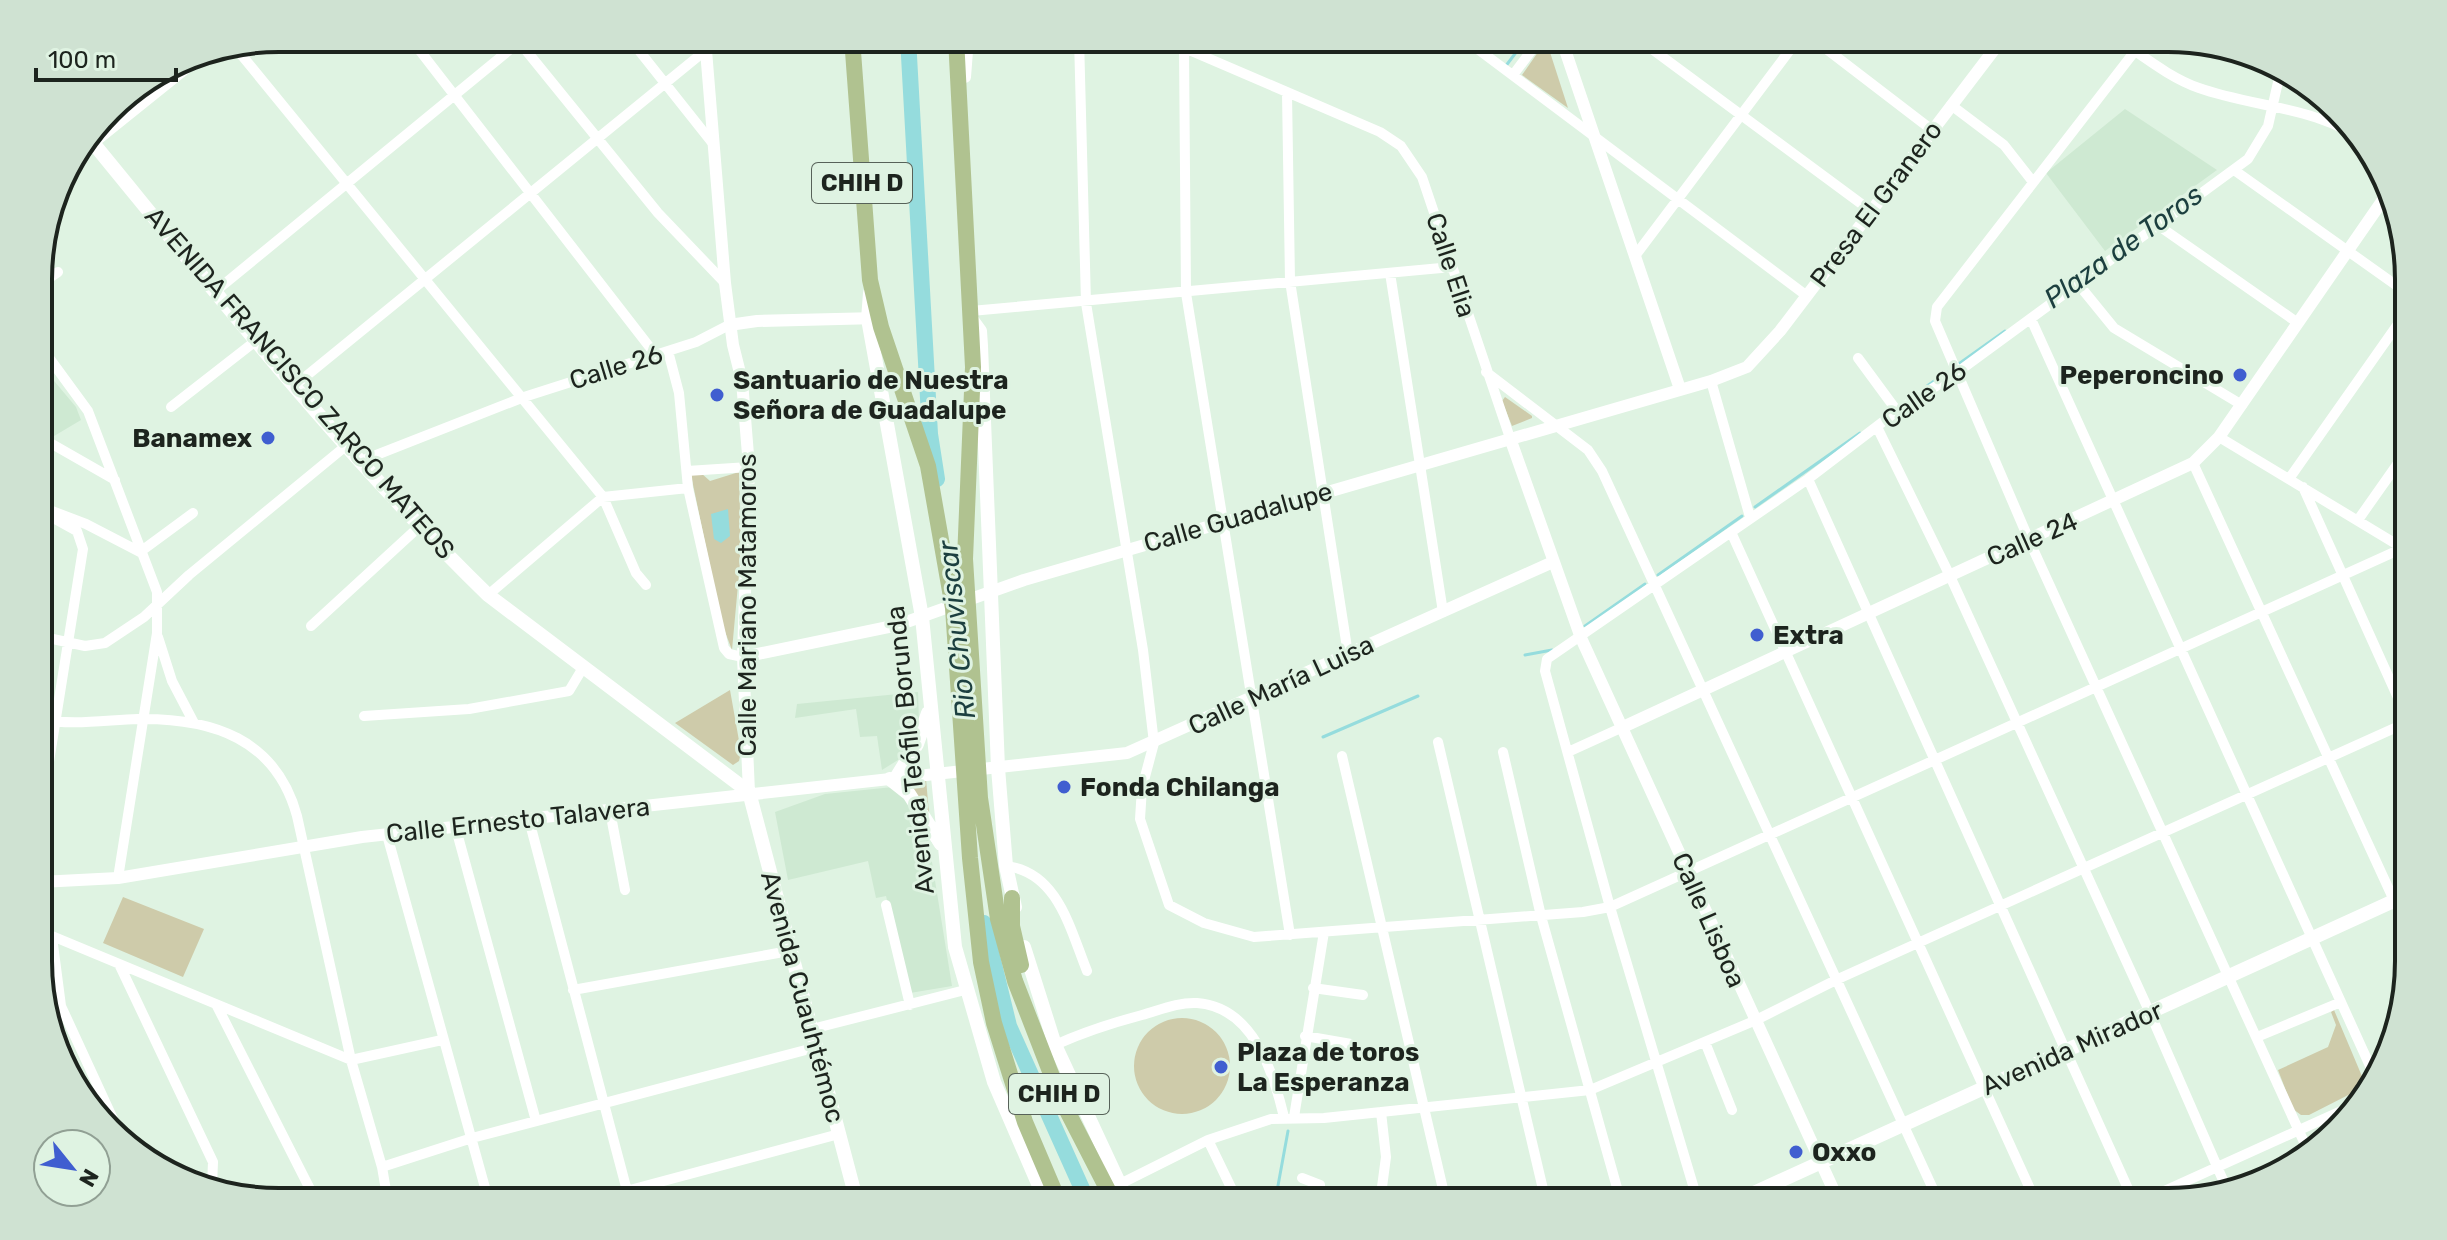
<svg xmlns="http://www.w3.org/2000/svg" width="2447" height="1240" viewBox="0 0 2447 1240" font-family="Rubik,sans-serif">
<rect width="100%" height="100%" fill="#dff3e2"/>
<path fill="#cee9d2" d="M2125 109 2217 170 2105 251 2046 173Z
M39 363 76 407 81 420 39 445Z
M918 692 919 723 910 745 898 760 882 770 877 736 860 737 856 709 795 718 797 704Z
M893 787 910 800 927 831 952 986 910 993 886 896 876 898 868 861 788 880 775 812 825 794Z"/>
<path fill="#cecbaa" d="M1545 42 1548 46 1568 108 1522 75Z
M1505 397 1532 416V418L1512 426 1502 401Z
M739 472 741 552 732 650 722 624 691 475 701 473 710 481Z
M730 690 741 752 739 761 733 765 675 723Z
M926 779 929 813 906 783Z
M123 897 204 929 183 977 103 943Z
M2334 1010 2364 1081 2360 1089 2309 1115H2301L2293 1109 2278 1070 2328 1047 2336 1025 2331 1012Z
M1134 1066a48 48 0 1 1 96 0a48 48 0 1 1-96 0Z"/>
<path fill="#95dcdd" d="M728 509 730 536 721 543 714 539 711 514Z"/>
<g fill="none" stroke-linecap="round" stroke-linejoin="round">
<path stroke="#95dcdd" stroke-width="3" d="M1505 67 1527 38
M1960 363 2005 331
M1927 386 1947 372
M1755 507 1860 433
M1658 575 1742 516
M1585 626 1645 584
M1525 655 1552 650
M1323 737 1418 696
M1275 1202 1288 1131"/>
<path stroke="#95dcdd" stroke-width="16" d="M908 38 930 434 937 479
M984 923 1009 1026 1088 1202"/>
<path stroke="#fff" stroke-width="10" d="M410 38 655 354
M516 38 658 213 725 283
M629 38 714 145
M1079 38 1086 303 1143 650 1154 743 1142 788 1140 819 1169 905 1204 923 1254 937 1583 912 1610 907 2403 548
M1161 38 1380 132 1401 146 1422 177 1510 438
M1463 38 1807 296
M1637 38 1871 211
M1812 38 1932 130
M1985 38 1997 47
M2145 38 1937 307 1935 321 2029 540 2309 1153
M235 47 603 497 636 573 646 585
M1184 48 1186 293 1290 935
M2135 51C2155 65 2176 80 2199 88 2255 108 2318 106 2368 144
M1513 75 1541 38
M1287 93 1290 281 1348 654
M1951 105 2004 145 2033 182
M94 143 206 53
M2234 170 2407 293
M2159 226 2298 323
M1635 256 1799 38
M1390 273 1443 612
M39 285 58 272
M2079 285 2114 328 2242 405
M217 290 524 38
M971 311 1452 267
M2031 319 2375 1077
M39 344 88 411 157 592V633L118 878
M668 351 679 393 688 488 724 648 729 654 743 657
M1858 358 1897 411
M1486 372 1588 450 1602 471 1939 1202
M1711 381 1750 517
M294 386 706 50
M171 407 257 340
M1877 427 1950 576 2150 1013 2226 1187
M2219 437 2406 550
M52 444 115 480
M361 461 524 397 696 342 729 325
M2193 463 2409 933
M687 471 749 467
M1808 479 2134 1202
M2289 479 2407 311
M2303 487 2408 720
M39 506 86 524 140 552 193 513
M39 510 77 531 83 549 40 818
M2358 520 2408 449
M1731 532 2036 1202
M488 595 603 497 688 488
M311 626 421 525
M39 636 85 646 105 643 144 617 189 575 347 445
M158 637 172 681 194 723
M364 716 469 709 569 691 584 666
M40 719C71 726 106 720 138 719 213 718 276 739 297 816L351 1060 382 1167 388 1202
M1438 742 1546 1202
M1503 752 1541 916 1621 1202
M1568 752 1623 727
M1342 756 1446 1202
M610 811 625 890
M529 820 630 1202
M456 829 536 1121
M387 835 489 1202
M1006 866C1058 872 1070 929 1087 971
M886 905 910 1005
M40 931 351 1060 442 1040
M52 937 61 1006 120 1134
M120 966 213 1162 212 1186
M1313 988 1363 995
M573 990 789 951
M217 1006 311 1191 306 1202
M812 1029 965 990
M1305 1036 1351 1044
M2257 1037 2341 1002
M1705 1042 1732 1110
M1055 1045C1084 1032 1112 1023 1142 1015 1160 1010 1178 1002 1197 1003 1253 1007 1273 1071 1284 1117
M1294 1117 1324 932
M1208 1140 1238 1202
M382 1167 472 1138 817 1047
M1302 1178 1320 1185V1202
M1120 1184 1208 1140 1271 1119 1324 1118 1590 1090 1754 1021 1838 979 2408 722
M585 1202 839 1134
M1380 1202 1386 1157 1381 1112
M1698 1202 1610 907 1545 671 1547 659 1808 479 1897 411 1955 374 2248 159 2268 126 2281 69
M2140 1202 2350 1107"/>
<path stroke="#fff" stroke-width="12" d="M705 38 725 283 733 345 742 381 749 467 743 657 749 792
M1561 38 1680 389
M965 77 968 38
M729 325 757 321 878 318
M1510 438 1581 638 1839 1202
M743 657 898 625 1024 580 1711 381 1747 367 1780 331 2003 38
M1623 727 2193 463 2219 437 2387 194
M40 882 118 878 362 837 1127 753 1553 562"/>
<path stroke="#fff" stroke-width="14" d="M89 138C217 294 344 455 488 595L749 792 857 1202
M870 293 868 319 922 617 955 947 994 1082 1046 1202
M972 320 980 331 981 346 998 768 1006 866 1015 907
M896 778 917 744 928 713
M890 779 909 794 941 844
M1024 947 1055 1045 1128 1202
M1734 1202 2409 894"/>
<path stroke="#b0c290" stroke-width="16" d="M852 38 870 280 881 327 928 466 953 608 970 858 981 962 994 1023 1025 1122 1059 1202
M956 38 973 367 965 559 980 798 998 919 1015 981 1060 1097 1114 1202
M1012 898V926L1021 965"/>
</g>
<g fill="#405ed0" stroke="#dff3e2" stroke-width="3">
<circle cx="2240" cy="375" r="8"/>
<circle cx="717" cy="395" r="8"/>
<circle cx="268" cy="438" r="8"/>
<circle cx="1757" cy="635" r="8"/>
<circle cx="1064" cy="787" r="8"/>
<circle cx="1221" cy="1067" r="8"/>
<circle cx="1796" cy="1152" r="8"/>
</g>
<g text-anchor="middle" stroke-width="6" stroke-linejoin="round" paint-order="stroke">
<g fill="#dff3e2" stroke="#576259" stroke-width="2">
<rect x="812" y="163" width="100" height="40" rx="6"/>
<rect x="1009" y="1074" width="100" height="40" rx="6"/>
</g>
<g font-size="24" font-weight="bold" fill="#1d241e">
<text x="862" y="191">CHIH D</text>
<text x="1059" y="1102">CHIH D</text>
</g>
<g font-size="26" fill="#1d241e" stroke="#dff3e2">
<text transform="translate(1876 204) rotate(-53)" y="9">Presa El Granero</text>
<text transform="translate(1451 265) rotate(72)" y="9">Calle Elia</text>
<text transform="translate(616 367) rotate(-17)" y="9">Calle 26</text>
<text transform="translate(300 383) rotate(49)" y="9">AVENIDA FRANCISCO ZARCO MATEOS</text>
<text transform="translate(1924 395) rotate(-35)" y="9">Calle 26</text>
<text transform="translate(1238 517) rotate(-16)" y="9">Calle Guadalupe</text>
<text transform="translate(2032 539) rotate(-24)" y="9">Calle 24</text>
<text transform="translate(747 605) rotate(-90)" y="9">Calle Mariano Matamoros</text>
<text transform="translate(1281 685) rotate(-25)" y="9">Calle María Luisa</text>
<text transform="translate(910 750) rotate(-96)" y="9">Avenida Teófilo Borunda</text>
<text transform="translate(518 820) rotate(-6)" y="9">Calle Ernesto Talavera</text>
<text transform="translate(1709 920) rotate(66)" y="9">Calle Lisboa</text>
<text transform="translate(803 997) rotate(75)" y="9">Avenida Cuauhtémoc</text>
<text transform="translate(2072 1048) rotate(-24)" y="9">Avenida Mirador</text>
</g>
<g font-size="26" font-weight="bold" fill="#1d241e" stroke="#dff3e2" text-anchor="start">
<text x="2224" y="384" text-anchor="end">Peperoncino</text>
<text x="733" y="389">Santuario de Nuestra<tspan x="733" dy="30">Señora de Guadalupe</tspan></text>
<text x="252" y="447" text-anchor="end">Banamex</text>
<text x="1773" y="644">Extra</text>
<text x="1080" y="796">Fonda Chilanga</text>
<text x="1237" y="1061">Plaza de toros<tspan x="1237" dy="30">La Esperanza</tspan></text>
<text x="1812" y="1161">Oxxo</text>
</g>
<g font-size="28" font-style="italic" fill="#1c3f3f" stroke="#dff3e2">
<text transform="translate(2123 246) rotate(-36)" y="10">Plaza de Toros</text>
<text transform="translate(956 630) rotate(-96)" y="10">Rio Chuviscar</text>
</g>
</g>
<path d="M0 0H2447V1240H0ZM279 52H2168A227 227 0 0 1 2395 279V961A227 227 0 0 1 2168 1188H279A227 227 0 0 1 52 961V279A227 227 0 0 1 279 52Z" fill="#cfe2d2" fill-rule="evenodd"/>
<path fill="none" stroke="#1d241e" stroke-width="4" d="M279 52H2168A227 227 0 0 1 2395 279V961A227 227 0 0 1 2168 1188H279A227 227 0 0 1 52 961V279A227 227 0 0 1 279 52Z"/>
<g transform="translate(72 1168) rotate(120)"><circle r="38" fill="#dff3e2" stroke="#91a094" stroke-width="2"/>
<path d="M0-6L14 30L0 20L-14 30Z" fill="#405ed0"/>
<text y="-12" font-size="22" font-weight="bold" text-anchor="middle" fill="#1d241e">N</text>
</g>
<path d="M36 68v12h140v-12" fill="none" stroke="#1d241e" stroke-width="4"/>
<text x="48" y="68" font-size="24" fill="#1d241e" stroke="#dff3e2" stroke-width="6" paint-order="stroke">100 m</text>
</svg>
